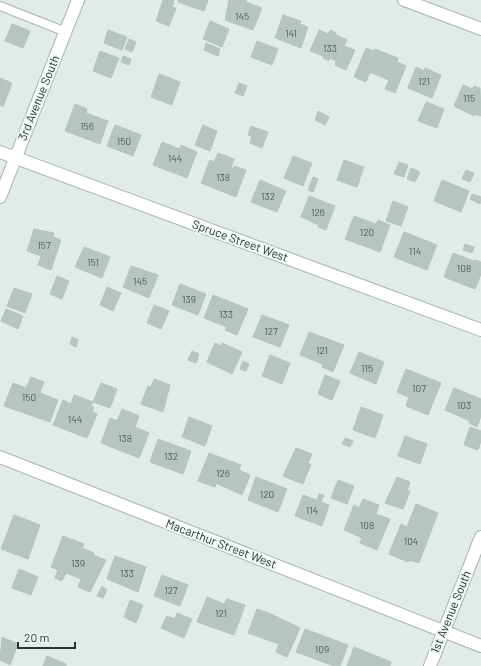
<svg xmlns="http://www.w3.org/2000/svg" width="481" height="666" viewBox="0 0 481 666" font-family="Barlow,sans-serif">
<rect width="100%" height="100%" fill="#e1ebe7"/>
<path fill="#b6c5c0" stroke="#b4c4be" d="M163 0H174L172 7 176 8 169 26 156 21Z
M178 0H208L204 11 178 2Z
M229 0H246V2L262 8 253 30 225 20Z
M283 15 301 21 300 24 308 27 301 48 275 38Z
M210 21 229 29 222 47 203 39Z
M12 24 30 31 23 48 5 41Z
M108 30 127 37 122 50 104 43Z
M319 30 328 34 330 30 336 33V35L347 40 344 46 355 50 346 70 335 65 336 61 330 58 329 61 323 58V56L310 51Z
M129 39 136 42 132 52 125 49Z
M257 41 278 49 272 65 251 57Z
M206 43 220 49 218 56 204 50Z
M366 48 374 51 375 49 398 58 397 62 406 66 395 93 385 89 389 80 370 72 366 82 354 77Z
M100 51 119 58 111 78 93 71Z
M123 56 131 59 129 65 121 62Z
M416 67 424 71 425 68 441 75 432 98 408 88Z
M159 74 180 82 172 105 151 97Z
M0 78 12 83 3 107 0 105Z
M239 83 247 86 243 96 235 93Z
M463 85 472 89 474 86 480 88 481 116 475 114 474 116 454 106Z
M426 102 444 109 437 128 418 121Z
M75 104 87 109 86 113 108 121 100 144 65 131Z
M318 111 329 117 325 125 315 120Z
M115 125 141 135 133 156 107 146Z
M203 125 217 131 210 151 195 145Z
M251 126 268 132 262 148 250 143 252 136 248 135Z
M162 142 180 149 181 145 197 152 187 178 153 165Z
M218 153 234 159 231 168 233 169 234 166 246 170 236 197 201 183 210 160 214 162Z
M293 156 312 163 303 186 284 178Z
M344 160 364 167 357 187 337 180Z
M399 162 408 165 404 177 394 174Z
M411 168 420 172 415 182 407 179Z
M466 170 474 173 470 182 462 179Z
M313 177 318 179 313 192 308 190Z
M260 180 286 191 277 212 251 202Z
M442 180 469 191 461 212 434 201Z
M472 194 481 197 480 204 470 199Z
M309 196 335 206 326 230 318 227 319 225 301 217Z
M393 201 408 207 401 226 386 221Z
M354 216 376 224 378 220 390 225 380 252 345 239Z
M34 229 54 233 53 237 61 240 51 270 38 265 41 256 27 251Z
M404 232 437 245 427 270 394 257Z
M465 244 474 247 472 253 463 250Z
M84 247 110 257 102 278 75 267Z
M453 253 474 261 475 260 481 262V274L475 289 444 277Z
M131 266 158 275 149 298 123 287Z
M57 276 69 281 62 299 50 294Z
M180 284 206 294 198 315 172 305Z
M107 287 121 293 113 311 100 305Z
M14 288 32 294 25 313 7 306Z
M213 295 248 309 237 335 225 330 227 327 204 318Z
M154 305 169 311 161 329 147 323Z
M6 309 23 316 18 329 1 321Z
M262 315 289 325 280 347 253 337Z
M309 332 344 345 333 372 322 367 323 364 300 355Z
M72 337 78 340 76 347 70 344Z
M215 343 221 346 222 343 242 352 232 374 207 362Z
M192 351 199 354 196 363 188 360Z
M359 352 384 362 376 384 350 373Z
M270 355 290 363 282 384 262 376Z
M243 361 249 364 246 371 240 369Z
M406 369 441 383 428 415 406 406 409 397 397 392Z
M325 375 340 381 332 400 318 394Z
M31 377 44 382 40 393 58 400 50 422 4 406 13 383 26 388Z
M154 379 170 385 163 412 141 404 148 386 151 387Z
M101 383 117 389 110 408 93 402Z
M454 388 481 399V416L477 427 469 423 470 421 445 410Z
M74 395 93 402 91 406 94 407 92 412 97 414 87 438 53 425 63 400 71 404Z
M361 407 383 415 375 438 353 430Z
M122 409 139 416 135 427 149 433 139 458 101 443 110 418 117 421Z
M189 417 212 426 205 446 182 437Z
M470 427 481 431V441L478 450 464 445Z
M405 436 427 444 420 464 398 456Z
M345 438 353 441 350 447 342 444Z
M158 439 191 451 183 474 150 462Z
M296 448 312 454 308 463 311 464 303 484 283 476Z
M209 453 241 465 239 470 250 475 242 495 216 483 215 487 198 481Z
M256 477 287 489 278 512 248 500Z
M397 477 410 482 407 491H410L403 509 385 503Z
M338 480 354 486 347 504 331 498Z
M319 494 324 495 321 502 329 505 322 526 295 516 303 495 317 500Z
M363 499 379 505 376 514 390 519 377 550 360 543 362 538 344 530 354 505 359 508Z
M416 504 438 513 419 563 409 560 408 562 389 554 401 524 407 527Z
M14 515 40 525 28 559 1 549Z
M63 536 84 544 82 548 94 553 93 555 106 560 90 592 78 587 81 579 66 573 62 581 55 578 58 570 51 567Z
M115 556 146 567 138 592 107 579Z
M19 569 38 577 31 595 12 588Z
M162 575 188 585 180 606 154 596Z
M102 586 107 590 103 598 97 596Z
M207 597 224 604 227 599 245 605 234 635 197 622Z
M130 600 143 605 136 623 124 617Z
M257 609 271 614 300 628 287 657 276 652 279 644 248 633Z
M177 613 192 619 184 638 161 628 167 616 175 619Z
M305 629 348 645 340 666H334L296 652Z
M2 637 18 644 10 665 0 660Z
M354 647 391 662 390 666H347Z
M47 656 66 664V666H43Z"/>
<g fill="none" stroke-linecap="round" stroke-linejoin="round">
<defs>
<path id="lane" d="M0 6 66 32"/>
<path id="street" d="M404 0 481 29
M0 152 481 330
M0 197 78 0
M0 457 481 646
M430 666 481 537"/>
</defs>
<use href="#lane" stroke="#a4b2ae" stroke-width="10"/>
<use href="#street" stroke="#a4b2ae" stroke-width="14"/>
<use href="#lane" stroke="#fff" stroke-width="8"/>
<use href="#street" stroke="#fff" stroke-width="12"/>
</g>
<g text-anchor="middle" stroke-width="4" stroke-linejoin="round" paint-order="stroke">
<g font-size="10" fill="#475d58">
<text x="242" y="20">145</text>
<text x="291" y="37">141</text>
<text x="330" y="52">133</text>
<text x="424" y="85">121</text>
<text x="469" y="102">115</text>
<text x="87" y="130">156</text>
<text x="124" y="145">150</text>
<text x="175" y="162">144</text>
<text x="223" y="181">138</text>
<text x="268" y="200">132</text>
<text x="318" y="216">126</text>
<text x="367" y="236">120</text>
<text x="44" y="249">157</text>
<text x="415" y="255">114</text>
<text x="93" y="266">151</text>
<text x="464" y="272">108</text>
<text x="140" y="285">145</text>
<text x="189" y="303">139</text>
<text x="226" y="318">133</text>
<text x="271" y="335">127</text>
<text x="322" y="354">121</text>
<text x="367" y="372">115</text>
<text x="419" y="392">107</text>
<text x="29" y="401">150</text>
<text x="464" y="409">103</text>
<text x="75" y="423">144</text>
<text x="125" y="442">138</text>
<text x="171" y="460">132</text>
<text x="223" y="477">126</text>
<text x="267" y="498">120</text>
<text x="312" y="514">114</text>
<text x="367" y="529">108</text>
<text x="411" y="545">104</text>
<text x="78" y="567">139</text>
<text x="127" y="577">133</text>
<text x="171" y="594">127</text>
<text x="221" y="617">121</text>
<text x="322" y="653">109</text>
</g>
<g font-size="12" fill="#223a35" stroke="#f1f7f5">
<text transform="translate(39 98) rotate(-68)" y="4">3rd Avenue South</text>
<text transform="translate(240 241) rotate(20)" y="4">Spruce Street West</text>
<text transform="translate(221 544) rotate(21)" y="4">Macarthur Street West</text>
<text transform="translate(451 612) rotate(-68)" y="4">1st Avenue South</text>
</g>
</g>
<path d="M18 642v6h57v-6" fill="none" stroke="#223a35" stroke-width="2"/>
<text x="24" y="642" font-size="12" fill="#223a35" stroke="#f1f7f5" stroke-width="3" paint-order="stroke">20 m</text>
</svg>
